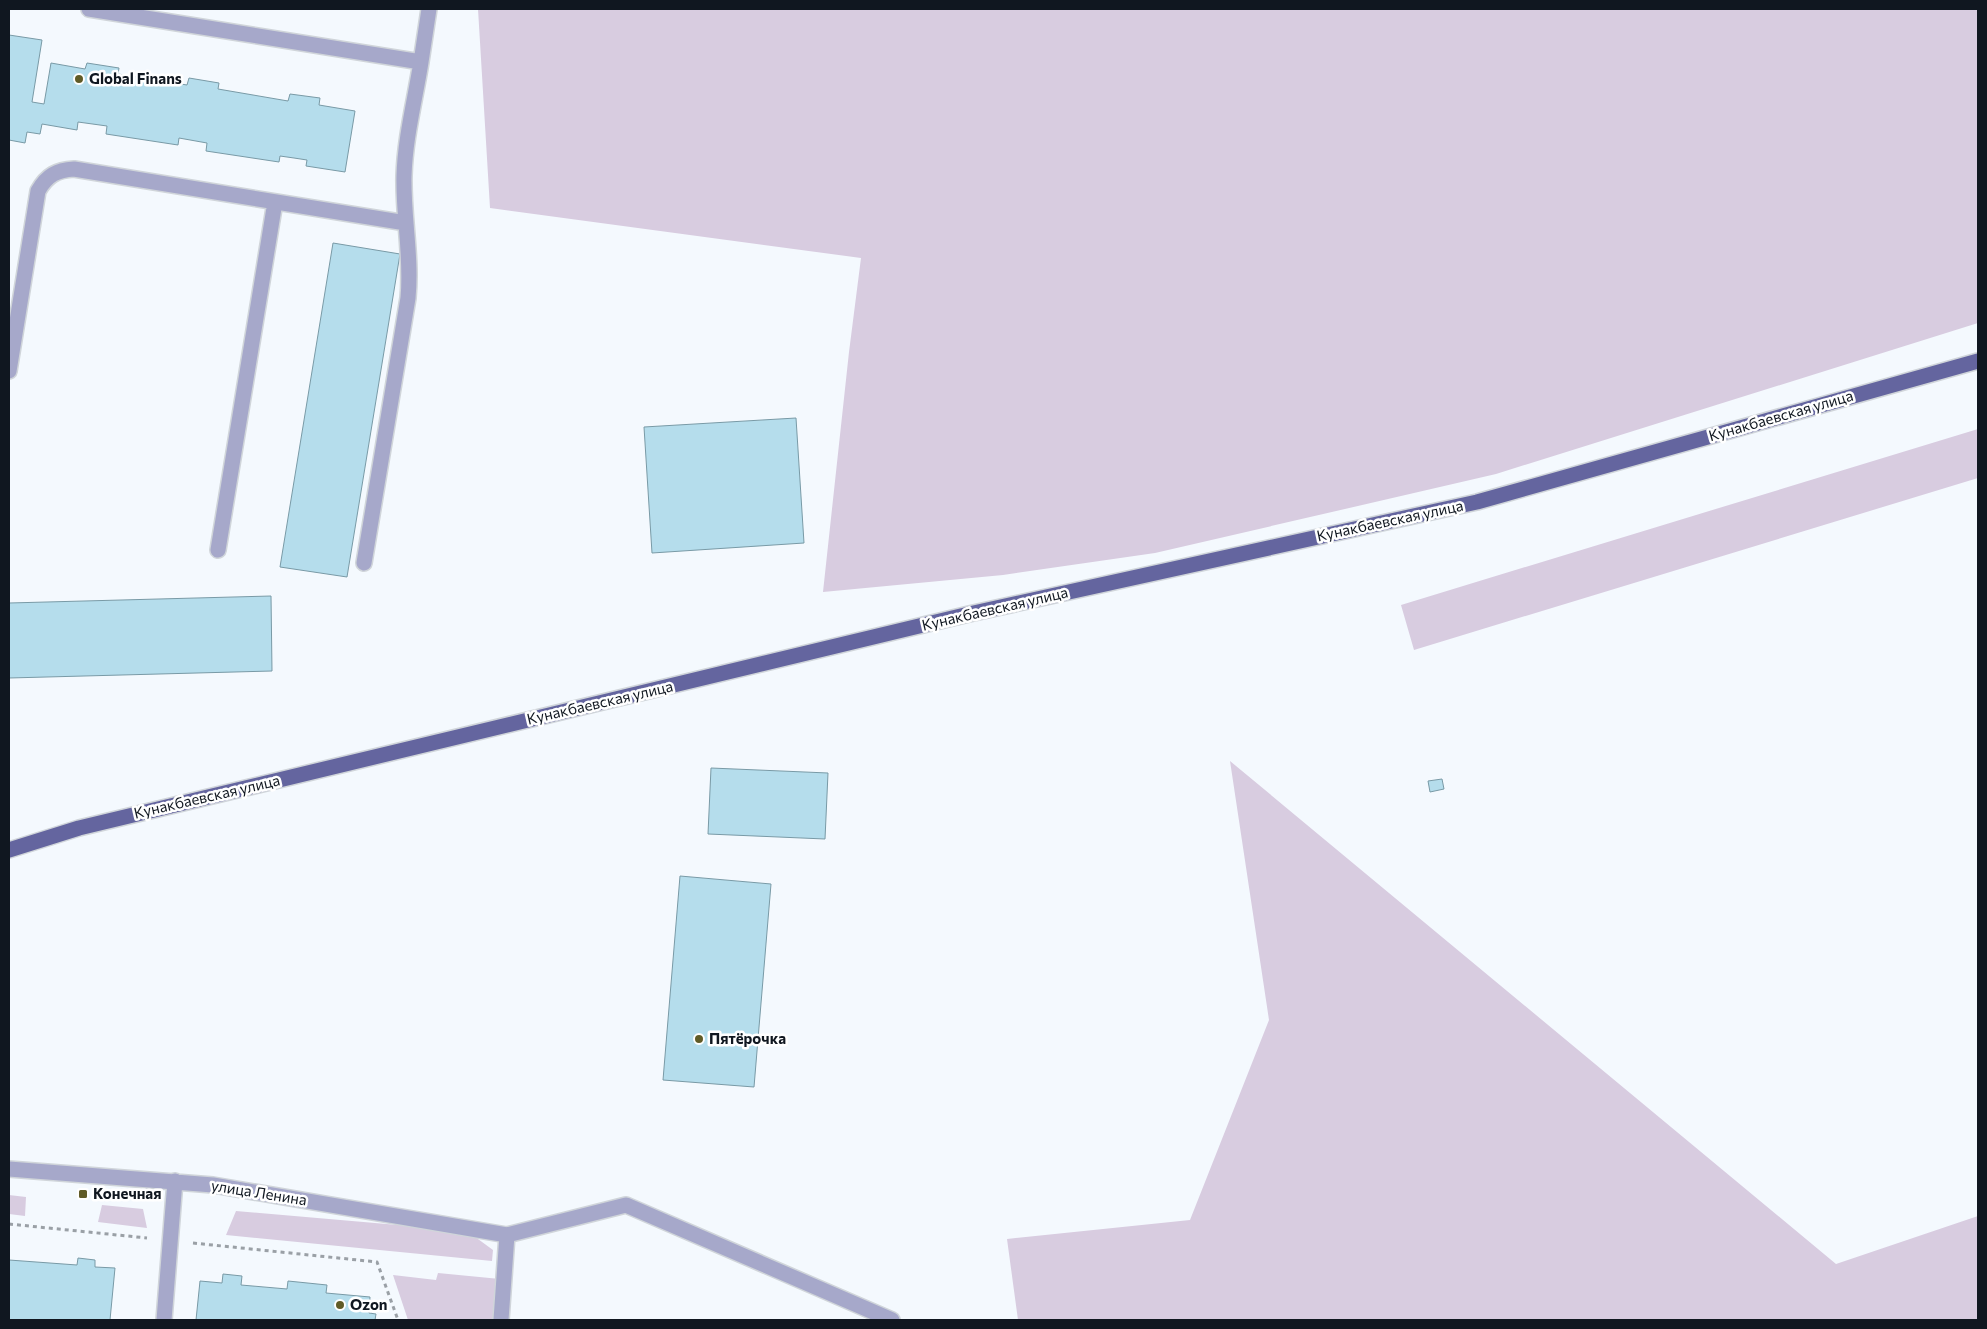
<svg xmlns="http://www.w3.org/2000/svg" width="1987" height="1329" viewBox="0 0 1987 1329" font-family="Commissioner,sans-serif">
<rect width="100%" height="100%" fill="#f4f9fe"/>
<path fill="#d8cce0" d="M478 9H1978V323L1496 474 1155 553 1003 575 823 592 849 352 861 258 490 208Z
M1978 429V478L1414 650 1401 605Z
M1230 761 1836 1264 1978 1216V1320H1018L1007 1239 1190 1220 1269 1020Z
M9 1195 26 1197 25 1216 9 1214Z
M102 1205 143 1209 147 1228 98 1222Z
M236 1211 467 1231 493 1250 492 1261 226 1235Z
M438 1273 500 1279 496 1320H408L393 1275 436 1280Z"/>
<path fill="#b5ddec" stroke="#799aa6" d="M9 35 42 40 32 102 44 104 51 63 85 69 87 63 119 68 118 74 187 85 189 78 219 83 218 89 288 101 290 94 320 98 319 105 355 111 345 172 306 166 307 160 294 158 280 156 279 162 206 151 207 143 179 138 178 145 106 134 107 126 78 122 77 130 42 124 40 134 27 132 25 143 9 140Z
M333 243 400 254 347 577 280 567Z
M796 418 804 543 652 553 644 427Z
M271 596 272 671 9 678V603Z
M711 768 828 773 825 839 708 834Z
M1442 779 1444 789 1430 792 1428 781Z
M680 876 771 884 754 1087 663 1080Z
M78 1258 95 1260V1267L115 1268 110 1320H9V1260L77 1265Z
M223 1274 242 1276 241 1285 287 1289 288 1281 327 1285 326 1293 370 1297 369 1313 376 1314 375 1320H196L200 1281 222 1283Z"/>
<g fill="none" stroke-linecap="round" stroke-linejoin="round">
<defs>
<path id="minor" d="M89 9 421 62C415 100 405 138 404 176 403 217 412 257 408 298L364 563
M421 62 429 9
M9 371 38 191C47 175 57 170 74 169L406 223
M218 550 275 202
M9 1169 213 1185 507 1235 626 1205 892 1320
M164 1320 175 1181
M501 1320 507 1235"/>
<path id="major" d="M9 850 79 828 969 614 1477 502 1978 361"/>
</defs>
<use href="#minor" stroke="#d0d5da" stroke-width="18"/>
<use href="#major" stroke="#d0d5da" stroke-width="18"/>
<path stroke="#9aa0a6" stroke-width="3" stroke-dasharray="4 4" stroke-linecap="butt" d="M9 1224 147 1238
M193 1243 377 1262 398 1320"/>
<use href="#minor" stroke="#a6a8ca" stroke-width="15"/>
<use href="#major" stroke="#64659f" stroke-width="15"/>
</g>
<g fill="#605b27" stroke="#fff" stroke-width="2">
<circle cx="79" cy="79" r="5"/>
<circle cx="699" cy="1039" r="5"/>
<rect x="78" y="1189" width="10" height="10" rx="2.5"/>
<circle cx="340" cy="1305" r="5"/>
</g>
<g text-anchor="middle" stroke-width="5" stroke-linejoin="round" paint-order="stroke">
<g font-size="15" font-weight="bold" fill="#101720" stroke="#fff" text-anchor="start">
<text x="89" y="84">Global Finans</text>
<text x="709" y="1044">Пятёрочка</text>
<text x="93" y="1199">Конечная</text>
<text x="350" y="1310">Ozon</text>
</g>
<g font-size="15" fill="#101720" stroke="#fff">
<text transform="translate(1781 416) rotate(-16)" y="5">Кунакбаевская улица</text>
<text transform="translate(1390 521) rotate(-12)" y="5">Кунакбаевская улица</text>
<text transform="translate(995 609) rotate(-13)" y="5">Кунакбаевская улица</text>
<text transform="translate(600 703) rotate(-13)" y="5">Кунакбаевская улица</text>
<text transform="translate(207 797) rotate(-13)" y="5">Кунакбаевская улица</text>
<text transform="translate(259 1193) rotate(9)" y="5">улица Ленина</text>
</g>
</g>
<rect width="1987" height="1329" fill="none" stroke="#101720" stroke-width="20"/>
</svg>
